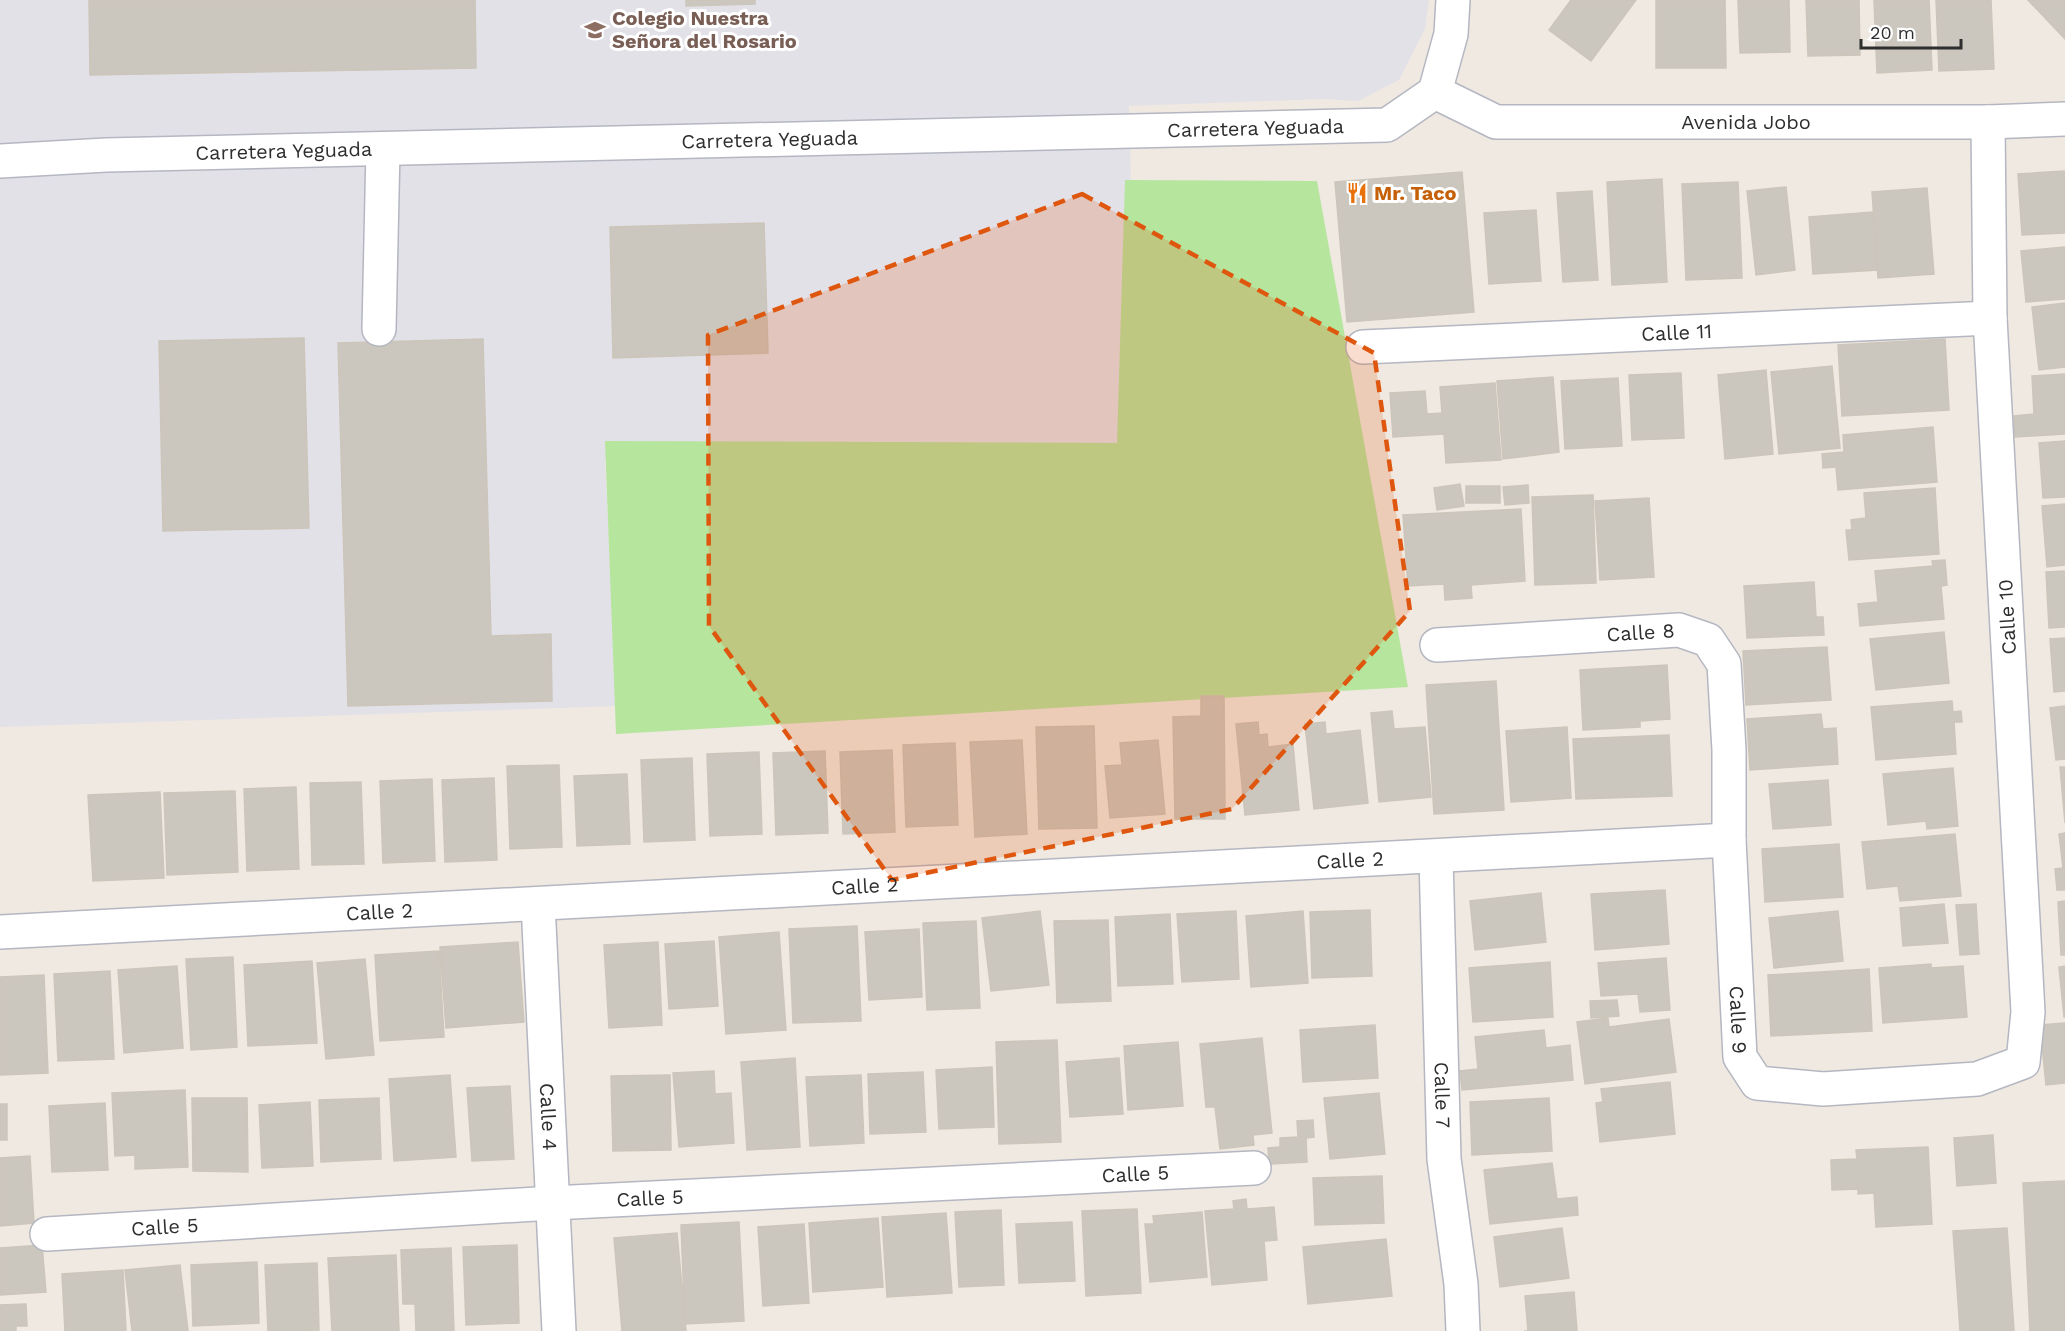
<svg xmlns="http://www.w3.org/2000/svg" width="2065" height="1331" viewBox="0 0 2065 1331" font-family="'Work Sans',sans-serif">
<rect width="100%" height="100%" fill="#efe9e1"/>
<path fill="#e3e1e8" d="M0 0H1429L1425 29 1399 80 1358 101 1322 99 1129 106 1131 185 1125 451 605 459 617 706 0 727Z"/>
<path fill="#b6e59e" d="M1125 180 1317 181 1408 687 616 734 605 441 1117 443Z"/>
<path fill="#cbc7bf" stroke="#cbc5ba" stroke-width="1.5" d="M89 0H475L476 68 90 75Z
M686 0H755V4L686 6Z
M1571 0H1636L1591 61 1549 30Z
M1656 0H1725L1726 68H1656Z
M1738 0H1789L1790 52 1740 53Z
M1806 0H1859L1860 55 1808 56Z
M1874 0H1929L1932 70 1877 73Z
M1936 0H1991L1994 69 1939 71Z
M2028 0H2065V39Z
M2065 171V233L2022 235 2018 174Z
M1462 172 1474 312 1347 322 1335 182Z
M1662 179 1667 282 1612 285 1607 182Z
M1738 182 1742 278 1686 280 1682 184Z
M1786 187 1795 270 1756 275 1747 191Z
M1927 188 1934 274 1878 278 1872 192Z
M1592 191 1598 280 1563 282 1557 193Z
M1536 210 1541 281 1489 284 1484 213Z
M1873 212 1878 270 1813 274 1809 217Z
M764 223 768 353 613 358 610 227Z
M2065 247V299L2026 302 2021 251Z
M2065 303V367L2039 370 2032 307Z
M304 338 309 528 163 531 159 341Z
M483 339 491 636 551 634 552 701 348 706 338 343Z
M1945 339 1949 410 1842 416 1838 345Z
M1832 366 1840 448 1779 454 1771 372Z
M1766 370 1773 454 1725 459 1718 375Z
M1681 373 1684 438 1632 440 1629 375Z
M2065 374V434L2015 437 2014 416 2034 414 2032 376Z
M1553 377 1559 452 1503 459 1497 381Z
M1618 378 1622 446 1565 449 1561 381Z
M1495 383 1501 460 1446 463 1444 434 1393 437 1390 393 1425 391 1427 414 1442 413 1440 387Z
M1933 427 1937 482 1838 490 1836 467 1823 468 1822 454 1844 452 1843 435Z
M2065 441V497L2043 498 2039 443Z
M1460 484 1464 506 1437 510 1434 488Z
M1528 485 1529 503 1505 505 1503 487Z
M1466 486H1500V503H1466Z
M1935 488 1939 554 1849 560 1846 530H1852L1851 520 1866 518 1864 493Z
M1593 495 1596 583 1535 585 1532 497Z
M1649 498 1654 577 1600 580 1595 501Z
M2065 504V565L2047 567 2042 506Z
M1521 509 1525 581 1471 585 1472 598 1445 600 1444 584 1408 586 1403 515Z
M1945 560 1947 585 1941 586 1944 619 1860 626 1858 604 1878 602 1875 571 1933 566 1932 561Z
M2065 571V627L2049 628 2046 572Z
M1814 582 1816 617H1823L1824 635 1747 638 1744 586Z
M1944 632 1949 683 1876 690 1870 639Z
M2065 638V691L2054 692 2050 639Z
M1827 647 1831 700 1746 705 1743 651Z
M1667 665 1670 719 1640 721V727L1583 730 1580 670Z
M1496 681 1504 810 1434 814 1426 685Z
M1201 696H1224L1225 819H1175L1173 717 1201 716Z
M1952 701 1953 712 1961 711 1962 722H1954L1956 754 1876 760 1871 707Z
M2065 706V759L2056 760 2050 708Z
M1392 711 1394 729 1425 727 1431 797 1379 802 1371 713Z
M1821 714 1823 729 1836 728 1838 764 1750 770 1747 719Z
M1258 722 1259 735 1267 734 1268 747 1293 744 1299 810 1245 815 1236 724Z
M1325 722 1326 734 1360 730 1368 803 1314 809 1305 724Z
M1094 726 1097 828 1039 829 1036 727Z
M1567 727 1571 798 1511 802 1506 731Z
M1669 735 1672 796 1576 799 1573 739Z
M1022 740 1027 834 975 837 970 742Z
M1158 740 1165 814 1110 818 1105 766 1122 765 1120 743Z
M955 743 958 825 906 827 903 745Z
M892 750 895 832 843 834 840 752Z
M825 751 828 833 776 835 773 753Z
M759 752 762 834 710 836 707 754Z
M692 758 695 840 644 842 641 760Z
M559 765 562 847 510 849 507 766Z
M2060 767H2065V823Z
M1953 768 1958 826 1927 829 1926 821 1888 825 1883 774Z
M627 774 630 844 577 846 574 776Z
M494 778 497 860 445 862 442 780Z
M432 779 435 861 383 863 380 781Z
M1828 780 1831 825 1773 829 1769 784Z
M361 782 364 864 312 865 310 783Z
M296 787 299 869 247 871 244 789Z
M235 791 238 872 167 875 164 793Z
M160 792 164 878 93 881 88 795Z
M2065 833V890H2057L2055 869 2063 868 2059 834Z
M1955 834 1961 896 1900 901 1898 886 1867 889 1862 842Z
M1839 844 1843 897 1765 902 1762 849Z
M1665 890 1669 944 1595 950 1591 894Z
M1541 893 1546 942 1475 950 1470 901Z
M2065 901V955H2061L2058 902Z
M1944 904 1948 943 1903 946 1900 908Z
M1976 904 1979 954 1960 955 1956 905Z
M1370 910 1372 976 1312 978 1310 912Z
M1040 911 1049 985 991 991 982 918Z
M1236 911 1239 979 1182 982 1177 914Z
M1303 911 1308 983 1251 987 1246 916Z
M1838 911 1843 961 1774 968 1769 918Z
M1170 914 1173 984 1118 986 1115 917Z
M1108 920 1111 1001 1057 1003 1054 921Z
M976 921 980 1008 927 1010 923 923Z
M857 926 861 1021 793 1023 789 929Z
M919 929 922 997 869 1000 865 932Z
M779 932 786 1030 726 1034 719 937Z
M714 941 718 1006 669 1009 665 944Z
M518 942 524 1022 446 1028 440 947Z
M658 942 662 1025 609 1028 604 945Z
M439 951 444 1037 380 1041 375 955Z
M233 957 237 1047 191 1050 186 959Z
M1666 958 1670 1010 1640 1012 1638 994 1601 996 1598 963Z
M365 959 374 1055 326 1059 317 963Z
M312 961 317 1043 248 1046 244 965Z
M1550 962 1553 1017 1473 1022 1469 968Z
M1931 964V968L1963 966 1967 1017 1883 1023 1879 968Z
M177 966 183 1048 124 1053 118 970Z
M2065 966V1017H2064L2059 967Z
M1869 969 1872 1031 1771 1036 1768 975Z
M110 971 114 1059 58 1061 54 974Z
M44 975 48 1073 0 1075V977Z
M1617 1000 1619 1016 1591 1018 1590 1001Z
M1608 1018 1609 1027 1669 1019 1676 1072 1585 1084 1577 1022Z
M2065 1023V1083L2046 1085 2040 1025Z
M1375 1025 1378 1078 1303 1082 1300 1030Z
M1544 1030 1546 1048 1570 1045 1573 1080 1462 1090 1460 1071 1478 1069 1475 1037Z
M1262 1038 1272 1133 1253 1135 1254 1145 1220 1149 1215 1107H1206L1200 1044Z
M1057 1040 1061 1142 999 1144 996 1042Z
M1178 1042 1183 1106 1128 1110 1124 1046Z
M795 1058 800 1147 747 1150 741 1062Z
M1119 1058 1123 1114 1070 1117 1066 1062Z
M992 1067 994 1127 939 1129 936 1070Z
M714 1071 715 1094 731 1093 734 1143 679 1147 673 1073Z
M923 1072 926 1132 870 1134 868 1074Z
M450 1075 456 1157 394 1161 389 1079Z
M670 1075 671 1150 613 1151 611 1076Z
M861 1075 864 1143 810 1146 806 1077Z
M1670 1082 1675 1134 1600 1142 1596 1103 1603 1102 1601 1089Z
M510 1086 514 1159 472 1161 467 1088Z
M185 1090 188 1167 135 1169V1155L115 1156 112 1093Z
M1379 1093 1385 1154 1330 1159 1324 1098Z
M192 1098H247L248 1172 193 1171Z
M379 1098 381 1159 321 1162 319 1100Z
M1549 1098 1552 1151 1472 1155 1470 1102Z
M310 1102 313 1166 262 1168 259 1105Z
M105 1103 108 1170 52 1172 49 1106Z
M0 1104H7V1140H0Z
M1313 1120 1314 1137 1306 1138 1307 1162 1269 1164 1268 1148 1280 1147V1138L1298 1137 1297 1121Z
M1993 1135 1996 1183 1957 1186 1954 1138Z
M1928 1147 1932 1224 1876 1227 1874 1193 1858 1194V1189L1832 1190 1831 1160 1857 1159 1856 1150Z
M30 1156 34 1223 0 1226V1158Z
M1552 1163 1557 1199 1577 1197 1578 1215 1490 1224 1484 1170Z
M1382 1176 1384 1223 1315 1225 1313 1178Z
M2065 1181V1331H2030L2023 1183Z
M1246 1199 1247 1209 1274 1207 1277 1240 1264 1241 1267 1280 1212 1285 1205 1211 1234 1209 1233 1201Z
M1137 1209 1141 1293 1086 1296 1082 1211Z
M1001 1210 1004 1285 959 1287 955 1212Z
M1202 1212 1207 1277 1150 1282 1145 1224H1154L1153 1216Z
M946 1213 952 1293 887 1297 882 1217Z
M878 1218 883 1287 813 1292 809 1223Z
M739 1222 744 1321 685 1324 681 1225Z
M1072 1222 1075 1281 1019 1283 1016 1224Z
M804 1224 809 1303 763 1306 758 1227Z
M1562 1228 1569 1278 1500 1287 1494 1237Z
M2007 1228 2014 1331H1960L1953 1231Z
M677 1233 686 1331H622L614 1238Z
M1386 1239 1392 1296 1308 1304 1303 1247Z
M42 1245 46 1292 0 1295V1248Z
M517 1245 519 1323 466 1325 463 1247Z
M451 1248 454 1331H416L415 1304H403L401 1250Z
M396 1255 399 1331H332L328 1258Z
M257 1262 259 1323 193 1326 191 1265Z
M317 1263 319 1330 268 1331 265 1265Z
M180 1265 188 1331H132L125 1270Z
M123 1270 126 1331H65L62 1274Z
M1574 1292 1577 1331H1524H1528L1525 1296Z
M26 1304 27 1326H16V1331H0V1305Z"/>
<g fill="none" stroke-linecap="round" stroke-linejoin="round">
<defs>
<g id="minor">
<path id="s1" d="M1435 92 1496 122H1988L2065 119"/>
<path id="s2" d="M0 161 106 155 1387 125 1435 92 1451 34 1453 0"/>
<path d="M379 329 383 150"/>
<path id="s3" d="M1363 347 1990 318"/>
<path id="s4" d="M1437 645 1679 630 1708 640 1724 664 1729 750V840L1740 1057 1757 1083 1823 1089 1977 1079 2023 1062 2028 1012 1990 318 1988 122"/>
<path id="s5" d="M1436 858 1444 1159 1461 1284 1463 1331"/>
<path id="s6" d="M538 904 559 1331"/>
<path id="s7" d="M0 932 1729 840"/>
<path id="s8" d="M47 1234 552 1203 1254 1168"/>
</g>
</defs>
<use href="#minor" stroke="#b4b7c1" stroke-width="36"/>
<use href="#minor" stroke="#fff" stroke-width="33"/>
</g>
<path fill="#df570e" fill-opacity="0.2" stroke="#df570e" stroke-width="4.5" stroke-dasharray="12 8" stroke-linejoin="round" d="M1082 194 1374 353 1410 611 1232 809 892 880 709 626 708 335Z"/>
<defs>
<symbol id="school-bare" viewBox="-9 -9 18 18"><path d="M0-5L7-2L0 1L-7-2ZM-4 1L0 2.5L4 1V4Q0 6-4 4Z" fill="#8d6e63" stroke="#fff" stroke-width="2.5" paint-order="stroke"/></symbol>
<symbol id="restaurant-bare" viewBox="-9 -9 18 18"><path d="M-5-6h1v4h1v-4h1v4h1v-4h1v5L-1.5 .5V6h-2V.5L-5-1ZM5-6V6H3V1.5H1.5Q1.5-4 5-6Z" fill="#e8710a" stroke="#fff" stroke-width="2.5" paint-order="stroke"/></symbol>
</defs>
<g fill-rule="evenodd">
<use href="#school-bare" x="580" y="15" width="30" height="30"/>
<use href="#restaurant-bare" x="1342" y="178" width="30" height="30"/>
</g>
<g text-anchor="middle" stroke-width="6" stroke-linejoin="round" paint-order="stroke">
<g font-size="20" font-weight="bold" fill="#785e54" stroke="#fff" text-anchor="start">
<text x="612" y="25">Colegio Nuestra<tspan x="612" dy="23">Señora del Rosario</tspan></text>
</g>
<g font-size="20" fill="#2e2e2e" stroke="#fff">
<text dy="7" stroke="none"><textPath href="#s1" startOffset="318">Avenida Jobo</textPath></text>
<text dy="7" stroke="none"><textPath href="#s2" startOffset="1256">Carretera Yeguada</textPath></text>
<text dy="7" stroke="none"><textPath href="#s2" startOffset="770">Carretera Yeguada</textPath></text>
<text dy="7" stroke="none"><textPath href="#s2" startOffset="284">Carretera Yeguada</textPath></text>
<text dy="7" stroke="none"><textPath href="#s3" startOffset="314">Calle 11</textPath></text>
<text transform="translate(2007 617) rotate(-93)" y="7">Calle 10</text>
<text dy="7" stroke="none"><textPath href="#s4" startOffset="204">Calle 8</textPath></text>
<text dy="7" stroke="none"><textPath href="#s7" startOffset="1352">Calle 2</textPath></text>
<text dy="7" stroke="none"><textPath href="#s7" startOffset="866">Calle 2</textPath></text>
<text dy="7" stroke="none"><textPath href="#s7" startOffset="380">Calle 2</textPath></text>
<text dy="7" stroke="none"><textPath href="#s4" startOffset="658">Calle 9</textPath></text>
<text dy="7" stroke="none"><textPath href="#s5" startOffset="237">Calle 7</textPath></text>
<text dy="7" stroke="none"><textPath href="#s6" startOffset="213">Calle 4</textPath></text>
<text dy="7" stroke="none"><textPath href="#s8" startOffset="1090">Calle 5</textPath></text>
<text dy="7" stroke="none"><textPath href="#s8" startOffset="604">Calle 5</textPath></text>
<text dy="7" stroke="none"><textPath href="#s8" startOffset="118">Calle 5</textPath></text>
</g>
<g font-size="20" font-weight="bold" fill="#c56008" stroke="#fff" text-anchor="start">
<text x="1374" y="200">Mr. Taco</text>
</g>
</g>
<path d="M1861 39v9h100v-9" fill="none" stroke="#2e2e2e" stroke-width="3"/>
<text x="1870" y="39" font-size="18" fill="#2e2e2e" stroke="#ffffff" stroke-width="4.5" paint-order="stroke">20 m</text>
</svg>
